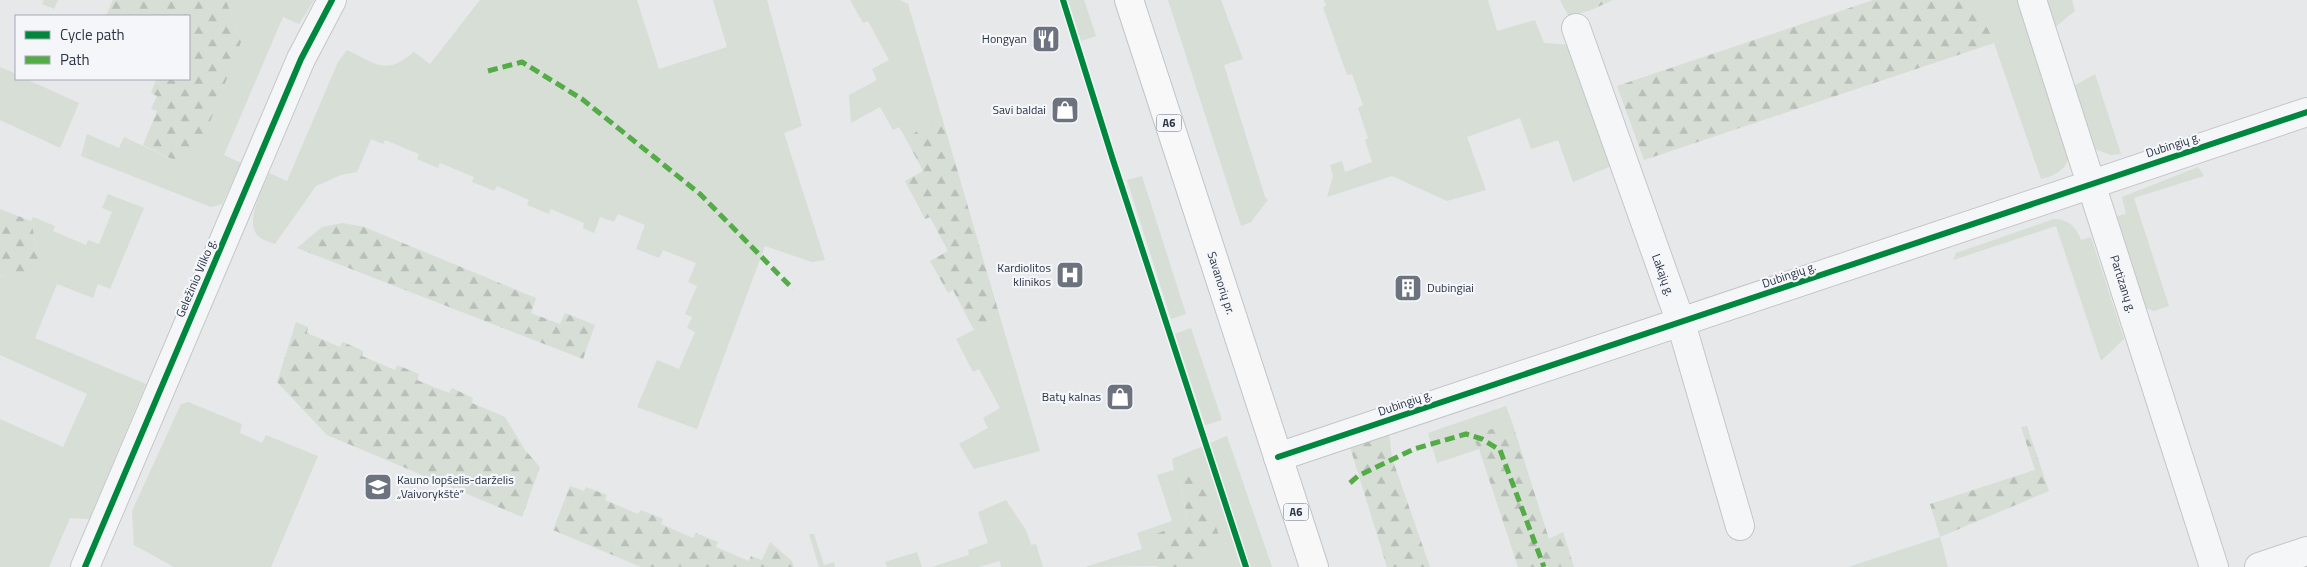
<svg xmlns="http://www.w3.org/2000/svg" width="2307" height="567" viewBox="0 0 2307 567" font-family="'Titillium Web',sans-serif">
<defs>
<pattern id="forest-firs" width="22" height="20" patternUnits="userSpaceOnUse" patternTransform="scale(1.25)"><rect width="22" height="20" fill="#d6ded6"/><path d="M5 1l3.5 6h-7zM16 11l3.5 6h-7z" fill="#b8bfb9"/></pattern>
</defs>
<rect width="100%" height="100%" fill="#e6e8ea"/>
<path fill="#d6ded6" d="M226 0H314L299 24 283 17 224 155 241 163 222 204 211 207 81 156 87 134 119 148 124 137 184 165 241 42Z
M480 0H637L659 69 727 47 713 0H767L802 126 784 133 825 260 812 262 765 246 697 429 637 407 657 360 679 369 695 332 687 328 692 317 685 314 697 286 688 282 696 263 663 250 659 258 636 249 645 225 618 214 614 222 600 217 594 233 583 228 584 223 551 209 549 214 527 205 529 200 497 186 494 191 472 182 474 177 440 163 438 168 417 159 419 154 385 140 383 144 371 139 357 172 341 175 316 186 275 244C270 242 262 240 258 236 244 222 263 188 269 173L287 181 338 62 347 50C376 64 386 76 414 52L430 64Z
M850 0H900L908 4 941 114 906 139 899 127 893 130 880 107 851 123 849 95 877 80 872 69 889 60 868 21 863 23Z
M1068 0H1084L1096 36 1081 41Z
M1168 0H1221L1243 59 1224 65 1265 197 1268 200 1251 222 1241 226Z
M1324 0H1488L1497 31 1535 20 1544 43 1572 45 1614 165 1573 182 1558 140 1531 149 1520 118 1467 137 1486 190 1447 201 1392 176 1327 197 1333 176 1330 165 1342 161 1345 172 1372 162 1365 140 1368 138 1358 108 1363 105 1352 74 1347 75 1323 7 1326 6Z
M1560 0H1588L1591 10 1569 17Z
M1977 0H2017L2068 159C2065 171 2051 177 2041 179L1994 43Z
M2045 0H2072L2075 11 2054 28Z
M0 67 16 74V79H26L79 103 60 148 0 120Z
M2095 74 2121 154 2111 155 2095 149 2074 86Z
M2198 167 2204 176 2134 198 2169 306 2154 311 2146 308 2117 216 2126 214 2122 197Z
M1142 176 1186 314 1171 319 1127 180Z
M108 194 144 208 110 289 98 284 93 298 57 284 35 338 146 384 89 519 70 518 49 567H0V419L63 447 87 394 0 355V275L3 276 39 257 31 221 33 217 55 226 53 231 86 245 88 240 99 244 112 212 102 208Z
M2054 219C2069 219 2076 227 2081 240L2091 237 2124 339 2101 361 2056 226 1953 260 1956 253Z
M1000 317 1040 451 974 469 959 444 988 428 983 418 1000 408 979 369 973 372 956 339Z
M1191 328 1222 420 1205 425 1175 334Z
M188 402 242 424 240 433 262 443 266 435 318 456 271 567H174L134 545 132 511 181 404Z
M1506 406 1512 422 1471 436 1479 449 1437 463 1428 433Z
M1227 436 1272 567H1198L1220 540 1178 475 1188 522 1158 566 1085 567 1142 549 1137 533 1172 521 1157 475 1174 470 1172 459Z
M1006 500 1026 530 1031 545 1036 544 1043 567H1001L1000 561 978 567H932L969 555 968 550 988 543 978 512Z
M809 534H814L824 565 834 562 835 567H819Z
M1940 537 1948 567H1848Z
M917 552 922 567H887L885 562Z"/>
<path fill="url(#forest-firs)" d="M44 0H58L54 9 42 4Z
M113 0H226L241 42 201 145 184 165 143 145 157 111 151 109 157 96 151 93 156 79H189V16H106Z
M1588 0H1613L1591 10Z
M1873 0H1977L1994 43 1644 160 1617 86Z
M941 114 1000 317 974 330 953 290 948 293 930 261 948 251 930 217 925 219 905 181 923 171 906 139Z
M0 209 31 221 39 257 24 277 0 275Z
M343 223 364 227 536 298 531 313 560 324 565 313 595 325 583 359 297 248 322 227Z
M296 322 308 327 307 333 340 347 343 342 363 351 362 356 395 370 397 365 419 374 417 380 449 393 452 388 473 398 472 403 505 417 525 450 540 467 522 517 327 435 277 382Z
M1512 422 1549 539 1563 532 1574 567H1518L1479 449 1471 436Z
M2027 426 2049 491 1940 537 1930 504 2035 470 2021 427Z
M1389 433 1392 458 1430 567H1387L1350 447Z
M1178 474 1202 477 1220 540 1198 567H1156L1158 566 1151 536 1188 521Z
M570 486 584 491 586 487 607 495 605 500 638 514 641 510 663 519 661 524 693 538 696 533 718 542 716 547 749 561 751 556 762 560 770 542 792 561 794 567H641L553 530Z"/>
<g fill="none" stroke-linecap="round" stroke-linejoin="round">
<defs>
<path id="minor" d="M2032 0 2214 567
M1576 28 1681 323 1740 526
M1278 457 2307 112
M85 567 301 59 332 0
M2259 567 2307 551"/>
<path id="major" d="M1129 0 1314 567"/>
</defs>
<use href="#minor" stroke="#c4c6c8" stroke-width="30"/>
<use href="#major" stroke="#c2c5c8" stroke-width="30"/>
<use href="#minor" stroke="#f5f6f7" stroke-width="28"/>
<use href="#major" stroke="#f8f8f8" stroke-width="28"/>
<path stroke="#54ac47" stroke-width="5" stroke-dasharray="10 5" stroke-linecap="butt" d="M488 71 522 62 582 99 700 194 793 289
M1350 483 1358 476 1414 449 1466 434 1482 439 1500 450 1544 567"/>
<defs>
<path id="cycleway" d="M1063 0 1113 160 1246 567
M1278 457 2307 112
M85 567 301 59 332 0"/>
</defs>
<use href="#cycleway" stroke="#f4f6f9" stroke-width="9"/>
<use href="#cycleway" stroke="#00873e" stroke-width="6"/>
</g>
<defs>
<symbol id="restaurant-square" viewBox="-11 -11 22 22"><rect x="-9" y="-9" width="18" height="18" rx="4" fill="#6c737f" stroke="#f4f6f9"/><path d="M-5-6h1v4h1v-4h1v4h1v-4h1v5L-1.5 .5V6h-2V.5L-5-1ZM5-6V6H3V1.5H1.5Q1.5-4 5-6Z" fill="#fff"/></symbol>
<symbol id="shop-square" viewBox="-11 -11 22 22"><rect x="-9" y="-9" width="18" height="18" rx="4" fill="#6c737f" stroke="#f4f6f9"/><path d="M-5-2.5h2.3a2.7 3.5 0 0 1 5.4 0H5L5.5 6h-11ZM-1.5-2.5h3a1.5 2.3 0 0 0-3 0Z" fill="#fff"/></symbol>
<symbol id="hospital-square" viewBox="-11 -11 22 22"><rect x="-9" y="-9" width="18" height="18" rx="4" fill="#6c737f" stroke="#f4f6f9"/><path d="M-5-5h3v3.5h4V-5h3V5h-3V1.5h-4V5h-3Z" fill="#fff"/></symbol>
<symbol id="building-square" viewBox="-11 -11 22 22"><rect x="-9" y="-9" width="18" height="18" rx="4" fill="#6c737f" stroke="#f4f6f9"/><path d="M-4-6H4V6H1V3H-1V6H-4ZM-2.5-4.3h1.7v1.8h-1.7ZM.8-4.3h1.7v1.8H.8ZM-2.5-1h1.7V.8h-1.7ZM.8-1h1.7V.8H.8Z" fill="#fff"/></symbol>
<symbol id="school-square" viewBox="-11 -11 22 22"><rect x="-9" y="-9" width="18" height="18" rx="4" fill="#6c737f" stroke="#f4f6f9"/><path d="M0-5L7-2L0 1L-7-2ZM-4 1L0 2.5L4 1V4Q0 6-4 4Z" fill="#fff"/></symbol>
</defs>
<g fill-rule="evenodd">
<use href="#restaurant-square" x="1030" y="23" width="32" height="32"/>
<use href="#shop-square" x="1049" y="94" width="32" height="32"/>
<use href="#hospital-square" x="1054" y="259" width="32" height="32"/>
<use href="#building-square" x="1392" y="272" width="32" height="32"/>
<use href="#shop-square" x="1104" y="381" width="32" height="32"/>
<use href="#school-square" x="362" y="471" width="32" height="32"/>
</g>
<g text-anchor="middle" stroke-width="4.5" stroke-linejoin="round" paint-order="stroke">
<g fill="#f4f6f9" stroke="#676e7b" stroke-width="1">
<rect x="1156.5" y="114.5" width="25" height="17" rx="4"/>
<rect x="1283.5" y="503.5" width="25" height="17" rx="4"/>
</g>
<g font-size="11" font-weight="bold" fill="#2b3445">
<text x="1169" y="127">A6</text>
<text x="1296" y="516">A6</text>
</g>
<g font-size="12" fill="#2b3445" stroke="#f4f6f9" text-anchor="end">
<text x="1027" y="43">Hongyan</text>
<text x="1046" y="114">Savi baldai</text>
<text x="1051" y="272">Kardiolitos<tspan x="1051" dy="14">klinikos</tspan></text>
<text x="1427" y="292" text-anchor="start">Dubingiai</text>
<text x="1101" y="401">Batų kalnas</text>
<text x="397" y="484" text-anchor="start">Kauno lopšelis-darželis<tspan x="397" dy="14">„Vaivorykštė“</tspan></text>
</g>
<g font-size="12" fill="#2b3445" stroke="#f4f6f9">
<text transform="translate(2173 145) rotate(-18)" y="4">Dubingių g.</text>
<text transform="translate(1663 275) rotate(70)" y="4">Lakajų g.</text>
<text transform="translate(1789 275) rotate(-19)" y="4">Dubingių g.</text>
<text transform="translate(196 278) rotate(-67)" y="4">Geležinio Vilko g.</text>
<text transform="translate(1221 283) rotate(72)" y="4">Savanorių pr.</text>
<text transform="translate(2123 284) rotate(72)" y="4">Partizanų g.</text>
<text transform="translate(1405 403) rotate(-19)" y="4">Dubingių g.</text>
</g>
</g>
<rect x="15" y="15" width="175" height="65" fill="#f4f6f9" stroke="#a4a8b1"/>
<rect x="25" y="31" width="25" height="8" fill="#00873e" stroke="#a4a8b1"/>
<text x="60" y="40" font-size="15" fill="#2b3445">Cycle path</text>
<rect x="25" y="56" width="25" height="8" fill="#54ac47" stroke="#a4a8b1"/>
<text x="60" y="65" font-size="15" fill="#2b3445">Path</text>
</svg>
